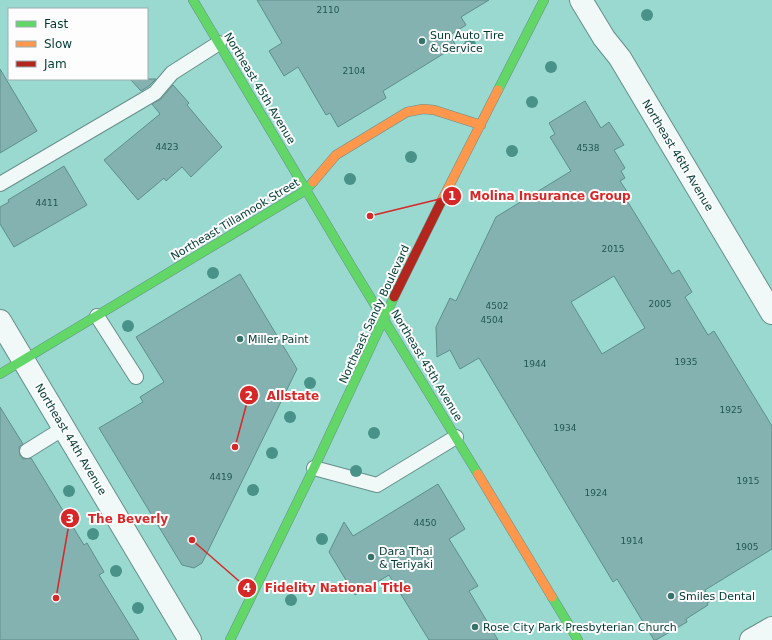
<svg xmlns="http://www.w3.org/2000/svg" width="772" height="640" viewBox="0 0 772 640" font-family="'DejaVu Sans',sans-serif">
<rect width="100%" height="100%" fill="#9ad9d0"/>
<path fill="#84b2b0" stroke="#5c8f8d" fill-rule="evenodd" d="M257 0H489L461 17 466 25 450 35 456 46 383 91 386 98 338 127 330 113 326 115 298 67 284 76 269 51 282 43Z
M0 69 37 131 0 153Z
M130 79H156L149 86 141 91Z
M173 85 189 103 187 105 222 147 191 177 182 167 166 181 164 178 138 200 104 160 160 114 152 104 161 99Z
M585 101 601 128 609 122 624 145 614 150 625 168 621 171 625 178 620 181 630 196 626 199 672 274 679 270 692 292 685 297 708 335 714 331 772 426V549L705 590 711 601 707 603 708 605 686 619 687 622 656 640H654L617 579 613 582 479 358 460 369 450 350 437 357 436 327 450 298 456 301 496 217 571 171 550 137 555 134 549 123ZM614 276 645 328 602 354 571 302Z
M64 166 87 205 14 247 0 224V207L9 202 8 200Z
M240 274 297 369 202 563 194 568 182 565 99 428 143 402 140 397 164 382 136 337Z
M0 407 23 444 19 447 20 455 23 459 31 458 84 545 87 543 104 572 99 575 139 640H0Z
M438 484 465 529 449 539 478 586 469 591 498 640H429L389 575 355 595 329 552 344 522 353 536Z"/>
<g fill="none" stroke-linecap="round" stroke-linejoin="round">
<defs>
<path id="lane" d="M0 184 155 93 172 73 219 43
M97 316 136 377
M27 451 64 428
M314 468 377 485 456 437"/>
<path id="street" d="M581 0 604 38 620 58 772 313
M0 321 190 640
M751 640 772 628"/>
<path id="fast" d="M193 0 353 269 478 474
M498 90 544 0
M0 374 306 190 313 182
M552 597 578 640
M230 640 314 468 394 297"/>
<path id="slow" d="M313 182 336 155 407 112 423 109 434 110 481 125
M441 202 498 90
M478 474 552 597"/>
<path id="jam" d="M394 297 441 202"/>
</defs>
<use href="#lane" stroke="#678f8a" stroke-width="16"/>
<use href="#street" stroke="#678f8a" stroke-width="24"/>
<use href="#fast" stroke="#678f8a" stroke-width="10"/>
<use href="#slow" stroke="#678f8a" stroke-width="10"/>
<use href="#jam" stroke="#678f8a" stroke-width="10"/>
<use href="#lane" stroke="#f0f9f8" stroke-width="14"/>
<use href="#street" stroke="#f0f9f8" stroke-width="22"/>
<use href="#fast" stroke="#63d668" stroke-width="9"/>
<use href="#slow" stroke="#ff974d" stroke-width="9"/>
<use href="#jam" stroke="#b3261e" stroke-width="9"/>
</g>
<g fill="#499289">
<circle cx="647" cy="15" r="6"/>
<circle cx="470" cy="45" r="6"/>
<circle cx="551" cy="67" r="6"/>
<circle cx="532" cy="102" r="6"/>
<circle cx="512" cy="151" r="6"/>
<circle cx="411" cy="157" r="6"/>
<circle cx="350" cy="179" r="6"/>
<circle cx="213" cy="273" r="6"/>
<circle cx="128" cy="326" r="6"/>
<circle cx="310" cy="383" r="6"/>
<circle cx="290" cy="417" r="6"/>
<circle cx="374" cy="433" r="6"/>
<circle cx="272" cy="453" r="6"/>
<circle cx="356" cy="471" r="6"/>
<circle cx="253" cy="490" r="6"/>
<circle cx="69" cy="491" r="6"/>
<circle cx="93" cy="534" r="6"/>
<circle cx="322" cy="539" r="6"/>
<circle cx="116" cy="571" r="6"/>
<circle cx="291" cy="600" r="6"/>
<circle cx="138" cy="608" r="6"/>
</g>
<g fill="#37726b" stroke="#fdfdfd" stroke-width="1.5">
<circle cx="422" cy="41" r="4"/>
<circle cx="240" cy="339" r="4"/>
<circle cx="371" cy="557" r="4"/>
<circle cx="671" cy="596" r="4"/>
<circle cx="475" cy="627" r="4"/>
</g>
<g text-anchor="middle" stroke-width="4" stroke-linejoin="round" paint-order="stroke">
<g font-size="9" fill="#225853">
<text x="328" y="13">2110</text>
<text x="354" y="74">2104</text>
<text x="167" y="150">4423</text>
<text x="588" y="151">4538</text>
<text x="47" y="206">4411</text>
<text x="613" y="252">2015</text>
<text x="660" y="307">2005</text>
<text x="497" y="309">4502</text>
<text x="492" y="323">4504</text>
<text x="686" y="365">1935</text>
<text x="535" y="367">1944</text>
<text x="731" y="413">1925</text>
<text x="565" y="431">1934</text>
<text x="221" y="480">4419</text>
<text x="748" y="484">1915</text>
<text x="596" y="496">1924</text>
<text x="425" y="526">4450</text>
<text x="632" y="544">1914</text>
<text x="747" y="550">1905</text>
</g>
<g font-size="11" fill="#013a34" stroke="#fdfdfd" text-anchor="start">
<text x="430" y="39">Sun Auto Tire<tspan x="430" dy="13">&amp; Service</tspan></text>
<text x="248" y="343">Miller Paint</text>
<text x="379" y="555">Dara Thai<tspan x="379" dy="13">&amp; Teriyaki</tspan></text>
<text x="679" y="600">Smiles Dental</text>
<text x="483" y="631">Rose City Park Presbyterian Church</text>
</g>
<g font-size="11" fill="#013a34" stroke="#fdfdfd">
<text transform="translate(260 88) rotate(59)" y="4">Northeast 45th Avenue</text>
<text transform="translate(678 155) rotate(59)" y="4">Northeast 46th Avenue</text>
<text transform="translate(235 219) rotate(-31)" y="4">Northeast Tillamook Street</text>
<text transform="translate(374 314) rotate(-65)" y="4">Northeast Sandy Boulevard</text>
<text transform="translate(427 365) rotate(59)" y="4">Northeast 45th Avenue</text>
<text transform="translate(71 439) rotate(59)" y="4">Northeast 44th Avenue</text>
</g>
</g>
<path fill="none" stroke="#d62828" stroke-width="1.5" d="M370 216L452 196M235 447L249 395M56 598L70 518M192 540L247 588"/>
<g fill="#d62828" stroke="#fdfdfd" stroke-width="1.5">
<circle cx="370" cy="216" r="4"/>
<circle cx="235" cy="447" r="4"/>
<circle cx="56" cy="598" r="4"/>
<circle cx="192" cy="540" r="4"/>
<circle cx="452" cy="196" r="10"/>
<circle cx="249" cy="395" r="10"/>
<circle cx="70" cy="518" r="10"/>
<circle cx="247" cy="588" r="10"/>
</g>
<g font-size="12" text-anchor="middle" font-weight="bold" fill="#fff">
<text x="452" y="200">1</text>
<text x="249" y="400">2</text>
<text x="70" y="523">3</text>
<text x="247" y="592">4</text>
</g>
<g font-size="12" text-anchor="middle" font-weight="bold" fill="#d62828" stroke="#fdfdfd" stroke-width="4" stroke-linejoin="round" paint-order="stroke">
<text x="550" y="200">Molina Insurance Group</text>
<text x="293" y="400">Allstate</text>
<text x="128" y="523">The Beverly</text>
<text x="338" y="592">Fidelity National Title</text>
</g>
<rect x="8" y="8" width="140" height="72" fill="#fdfdfd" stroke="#98afad"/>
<rect x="16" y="21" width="20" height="6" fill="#63d668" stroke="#98afad"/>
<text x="44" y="28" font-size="12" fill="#013a34">Fast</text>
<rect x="16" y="41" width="20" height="6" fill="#ff974d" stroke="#98afad"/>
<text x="44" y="48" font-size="12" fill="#013a34">Slow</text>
<rect x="16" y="61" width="20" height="6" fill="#b3261e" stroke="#98afad"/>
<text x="44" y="68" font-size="12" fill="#013a34">Jam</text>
</svg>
